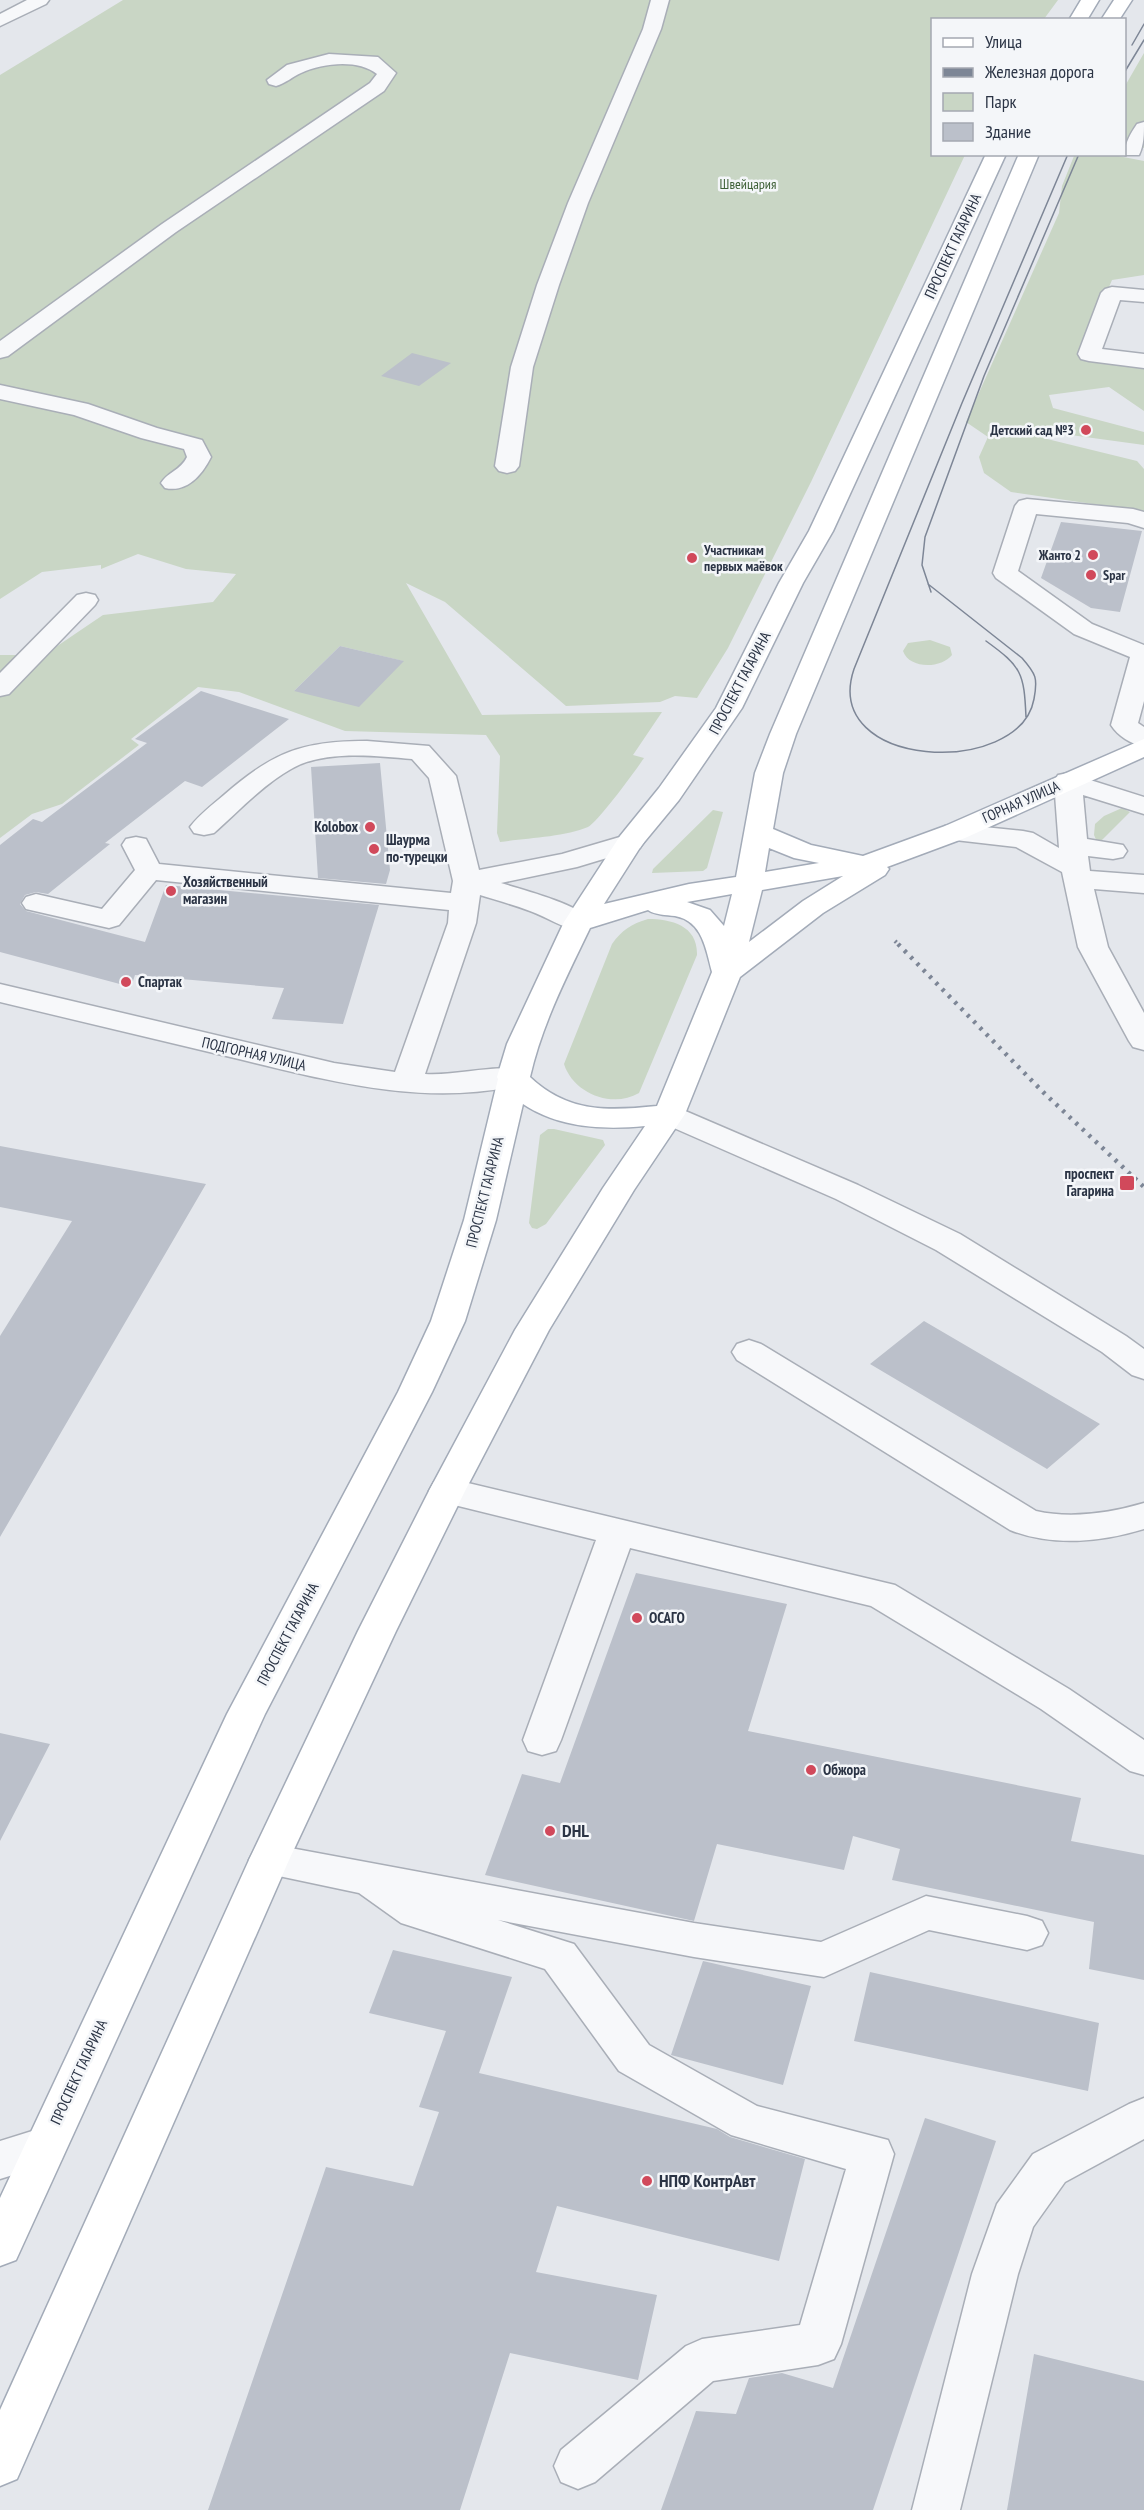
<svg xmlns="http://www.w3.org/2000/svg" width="1144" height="2510" viewBox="0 0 1144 2510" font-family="'PT Sans Narrow',sans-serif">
<rect width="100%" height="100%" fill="#e4e7ec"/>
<path fill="#c9d6c5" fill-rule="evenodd" d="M123 0H1058L1044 19 932 20V154L965 155 811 482 728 648 697 698 675 696 660 702 566 706 445 602 406 583 482 715 662 712 633 755 644 758C636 770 598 822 588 827 565 837 526 838 500 842L497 833 500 756 486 735 345 731 239 692 198 687 131 739 139 745 62 804 32 814 0 838V655H44L103 615 213 602 236 574 186 569 138 554 101 569V565L42 572 0 599V75ZM340 646 403 661 294 691Z
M1144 53V148L1125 140V86Z
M1113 155 1144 161V275L1112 280 1080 355 1144 365V411L1109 387 1049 395 1053 408 1144 432V445L1056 433 1043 438 1137 461 1144 469V515L1134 510 1011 492 984 473 979 457 988 437 966 422 1059 213 1062 186 1074 156Z
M930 640 950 647 952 655C941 669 909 669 903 651L908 643Z
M1122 808 1130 812 1098 844 1094 835 1095 824 1104 816Z
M713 810 723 812 707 868 703 871 652 873 653 869Z
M648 919C672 919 698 926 697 955L639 1093C612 1109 573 1093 564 1064L612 944C622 930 631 924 648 919Z
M548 1129H554L603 1140 605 1145 546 1224 537 1229 532 1228 529 1223 540 1135Z"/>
<path fill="#bbc0ca" d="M412 353 451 363 419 386 381 376Z
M1061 522 1142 531 1120 612 1091 608 1041 578Z
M340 646 404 661 359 707 294 691Z
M201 691 289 719 202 787 185 781 105 843 110 844 48 894 36 892 25 895 20 904 26 911 145 942 166 885 379 905 343 1024 272 1019 284 988 135 975 131 987 0 952V845L33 819 42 822 147 743 135 739Z
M380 763 390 870 386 884 318 878 311 767Z
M0 1146 206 1184 0 1537V1336L72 1221 0 1207Z
M924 1321 1100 1424 1047 1469 870 1364Z
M636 1573 787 1604 748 1731 1081 1798 1071 1841 1144 1855V1980L1089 1969 1094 1922 892 1880 900 1849 853 1836 844 1870 717 1844 694 1921 485 1875 522 1774 560 1783Z
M0 1733 50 1744 0 1841Z
M393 1950 512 1977 479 2073 717 2129 730 2137 805 2159 779 2261 557 2206 536 2272 657 2295 638 2380 510 2353 460 2510H208L326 2167 413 2186 439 2112 419 2107 446 2031 369 2013Z
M703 1961 811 1986 783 2085 671 2055Z
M870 1972 1099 2023 1088 2091 854 2041Z
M925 2118 996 2141 873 2510H661L696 2411 736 2414 749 2378 782 2373 833 2388Z
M1034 2354 1144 2381V2510H1007Z"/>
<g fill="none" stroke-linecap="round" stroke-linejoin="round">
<defs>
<path id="minor" d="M27 0H49L46 4 0 26V14Z
M651 0H669L661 29 588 203 559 285 533 367 519 466 515 471 507 473 499 471 495 466 511 367 537 285 568 203 643 29Z
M329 54 378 57 396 73 384 91 176 232 8 356 0 358V341L162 224 370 83 377 74C358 59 323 63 301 73 292 77 286 83 276 86L269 84 267 80 287 65Z
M1144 122C1144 134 1144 145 1139 155H1125C1124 144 1131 133 1137 124Z
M1112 287 1144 290V302L1120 300 1102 349 1144 354V368L1089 361 1081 359 1078 354 1101 293 1105 289Z
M0 385 88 404 157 428 202 440 211 457C202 475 187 493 165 488L161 483C169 471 180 471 187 457L184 449 141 438 74 415 0 399Z
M1027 499 1133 509 1144 512V528L1128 523 1036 514 1018 571 1092 624 1144 645V701L1138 723 1144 727V747C1131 744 1118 736 1111 725L1130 657 1074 634 996 578 993 573 1015 506 1019 501Z
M86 593 95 595 98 600 95 605 9 694 0 696V673L77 595Z
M367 741 429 746 456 776 479 870 562 854 630 834 640 836 644 842 640 848 577 867 501 883C523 890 580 904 592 922L588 928C567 933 550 918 530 911 514 905 496 900 480 895L476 923 425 1074C456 1076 496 1064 523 1070L527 1077 523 1084C422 1109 320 1078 222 1055 148 1037 74 1020 0 1002V984L334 1063 395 1072 448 923 449 910 156 880 119 925 109 928 26 909 22 903 26 897 36 894 102 909 135 870 122 845 126 839 136 837 146 839 159 864 451 893 453 881 429 778 412 759C378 756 334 751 301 764 268 779 241 809 214 833L204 835 194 833 190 827C199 815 212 805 224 795 273 752 302 741 367 741Z
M1068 773 1144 797V814L1083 795 1087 839 1123 845 1127 851 1123 857 1113 859 1088 856 1090 871 1144 875V893L1094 889 1108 947 1144 1013V1050L1133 1047 1129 1041 1078 947 1062 872 1016 847 955 840 945 838 941 832 945 826 955 824 1023 831 1033 833 1059 848 1054 781 1058 775Z
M669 1104 858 1185 960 1234 1126 1336 1144 1349V1379L1132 1375 1102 1352 936 1250 836 1199 658 1121 653 1114 658 1107Z
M749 1340 761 1344 1036 1511C1071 1519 1110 1513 1144 1503V1529C1102 1542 1052 1547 1010 1530L737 1360 732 1352 737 1344Z
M447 1478 895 1585 1069 1689 1144 1740V1775L1130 1771 1041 1709 871 1606 630 1548 561 1740 556 1751 542 1755 528 1751 523 1740 596 1540 434 1500 429 1491 434 1482Z
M269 1844 694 1923 821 1942 926 1896 1027 1916 1042 1921 1048 1933 1042 1945 1027 1950 929 1930 824 1977 694 1957 498 1920 574 1944 649 2045 757 2106 888 2140 894 2154 841 2344 834 2359 818 2365 713 2381 595 2482 578 2489 561 2482 554 2466 561 2450 686 2346 702 2339 800 2325 846 2169 731 2135 619 2071 545 1969 401 1923 359 1893 255 1871 249 1860 255 1849Z
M1144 2098V2139L1065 2182 1033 2227 1018 2274 960 2510H912L972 2274 997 2204 1033 2154 1129 2104Z
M45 2127 61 2132 67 2146 61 2160 0 2179V2141Z"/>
<path id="major" d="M1081 0H1099L1087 20H1069Z
M1114 0H1132L1119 20H1101Z
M986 154H1006L833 531 803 583 742 708 679 800 641 846 604 904 689 884 736 877 755 773 770 734 1019 154H1039L796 734 783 773 773 829 811 845 863 856 945 826 1144 739V757L965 838 887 867 889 869 885 875 823 913 740 977 685 1114 634 1190 549 1330 465 1491 396 1631 289 1860 17 2479 0 2486V2410L249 1860 358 1631 429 1491 515 1330 603 1188 645 1126C603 1130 559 1128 523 1104L496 1220 465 1321 432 1392 265 1714 16 2260 0 2266V2198L227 1714 398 1392 431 1321 464 1220 498 1079 497 1077 507 1044 564 922 620 836 659 788 716 708 779 583 809 531ZM769 848 794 858 819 863 765 872ZM843 876 803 901 749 942 762 890ZM732 894 724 926 710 910 687 902ZM648 910C655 915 666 915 675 916 703 921 706 950 712 972L657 1106C608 1111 568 1113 530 1077 542 1024 567 976 590 928Z"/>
</defs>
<use href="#minor" stroke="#a9aeb7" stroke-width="3"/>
<use href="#major" stroke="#a3abb8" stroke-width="3"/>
<use href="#minor" fill="#f7f8fa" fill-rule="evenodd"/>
<use href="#major" fill="#fff" fill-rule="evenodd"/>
<path stroke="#7d8696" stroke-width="1.5" d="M1132 45 1144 24
M1124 73 1144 40
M928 584 1022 658C1036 674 1038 678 1034 699 1020 778 820 770 854 669L962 403 1068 154
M931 592 922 565 925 537 984 376 1079 154
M986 641C1022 667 1024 673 1026 717"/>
<path stroke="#7d8696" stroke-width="4" stroke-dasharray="2 4.5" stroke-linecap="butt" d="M895 941 899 945"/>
<path stroke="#7d8696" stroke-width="4.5" stroke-dasharray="3 6" stroke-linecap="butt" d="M898 944 1043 1092 1144 1187"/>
</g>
<g fill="#d1495b" stroke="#f4f6f9" stroke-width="2">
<circle cx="1086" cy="430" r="6"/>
<circle cx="1093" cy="555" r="6"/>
<circle cx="692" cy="558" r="6"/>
<circle cx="1091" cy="575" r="6"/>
<circle cx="370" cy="827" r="6"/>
<circle cx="374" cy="849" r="6"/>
<circle cx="171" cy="891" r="6"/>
<circle cx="126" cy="982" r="6"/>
<rect x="1119" y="1175" width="16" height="16" rx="3"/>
<circle cx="637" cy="1618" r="6"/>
<circle cx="811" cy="1770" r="6"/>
<circle cx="550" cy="1831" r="6"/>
<circle cx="647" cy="2181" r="6"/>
</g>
<g text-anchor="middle" stroke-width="5" stroke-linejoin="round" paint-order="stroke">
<g font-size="14" fill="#3f6138" stroke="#f4f6f9">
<text x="748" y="189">Швейцария</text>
</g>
<g font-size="14" font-weight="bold" fill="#2b3445" stroke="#f4f6f9" text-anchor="end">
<text x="1074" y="435">Детский сад №3</text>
<text x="704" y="555" text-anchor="start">Участникам<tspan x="704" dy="16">первых маёвок</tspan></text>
<text x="1081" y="560">Жанто 2</text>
<text x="1103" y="580" text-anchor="start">Spar</text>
</g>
<g font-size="15" fill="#2b3445" stroke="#f4f6f9">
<text transform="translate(953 246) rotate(-65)" y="5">ПРОСПЕКТ ГАГАРИНА</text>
<text transform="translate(740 683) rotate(-62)" y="5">ПРОСПЕКТ ГАГАРИНА</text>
<text transform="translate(1021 802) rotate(-24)" y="5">ГОРНАЯ УЛИЦА</text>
<text transform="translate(254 1054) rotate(13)" y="5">ПОДГОРНАЯ УЛИЦА</text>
<text transform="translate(485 1192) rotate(-76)" y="5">ПРОСПЕКТ ГАГАРИНА</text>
<text transform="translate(288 1634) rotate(-62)" y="5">ПРОСПЕКТ ГАГАРИНА</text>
<text transform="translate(79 2072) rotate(-65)" y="5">ПРОСПЕКТ ГАГАРИНА</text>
</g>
<g font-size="15" font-weight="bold" fill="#2b3445" stroke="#f4f6f9" text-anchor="start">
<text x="358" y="832" text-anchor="end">Kolobox</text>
<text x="386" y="845">Шаурма<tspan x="386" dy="17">по-турецки</tspan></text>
<text x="183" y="887">Хозяйственный<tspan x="183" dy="17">магазин</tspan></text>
<text x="138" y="987">Спартак</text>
<text x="1114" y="1179" text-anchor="end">проспект<tspan x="1114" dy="17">Гагарина</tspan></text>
<text x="649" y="1623">ОСАГО</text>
<text x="823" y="1775">Обжора</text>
</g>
<g font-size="18" font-weight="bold" fill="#2b3445" stroke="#f4f6f9" text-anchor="start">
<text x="562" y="1837">DHL</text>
<text x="659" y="2187">НПФ КонтрАвт</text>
</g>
</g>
<rect x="931" y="18" width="195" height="138" fill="#f4f6f9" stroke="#a4a8b1" stroke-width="1.5"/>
<rect x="943" y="38" width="30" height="9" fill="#ffffff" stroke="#a4a8b1" stroke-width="1.5"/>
<text x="985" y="48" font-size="18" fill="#2b3445">Улица</text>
<rect x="943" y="68" width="30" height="9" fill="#7d8696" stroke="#a4a8b1" stroke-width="1.5"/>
<text x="985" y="78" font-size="18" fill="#2b3445">Железная дорога</text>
<rect x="943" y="93" width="30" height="18" fill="#c9d6c5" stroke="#a4a8b1" stroke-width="1.5"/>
<text x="985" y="108" font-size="18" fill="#2b3445">Парк</text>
<rect x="943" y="123" width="30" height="18" fill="#bbc0ca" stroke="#a4a8b1" stroke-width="1.5"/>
<text x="985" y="138" font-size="18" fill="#2b3445">Здание</text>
</svg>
